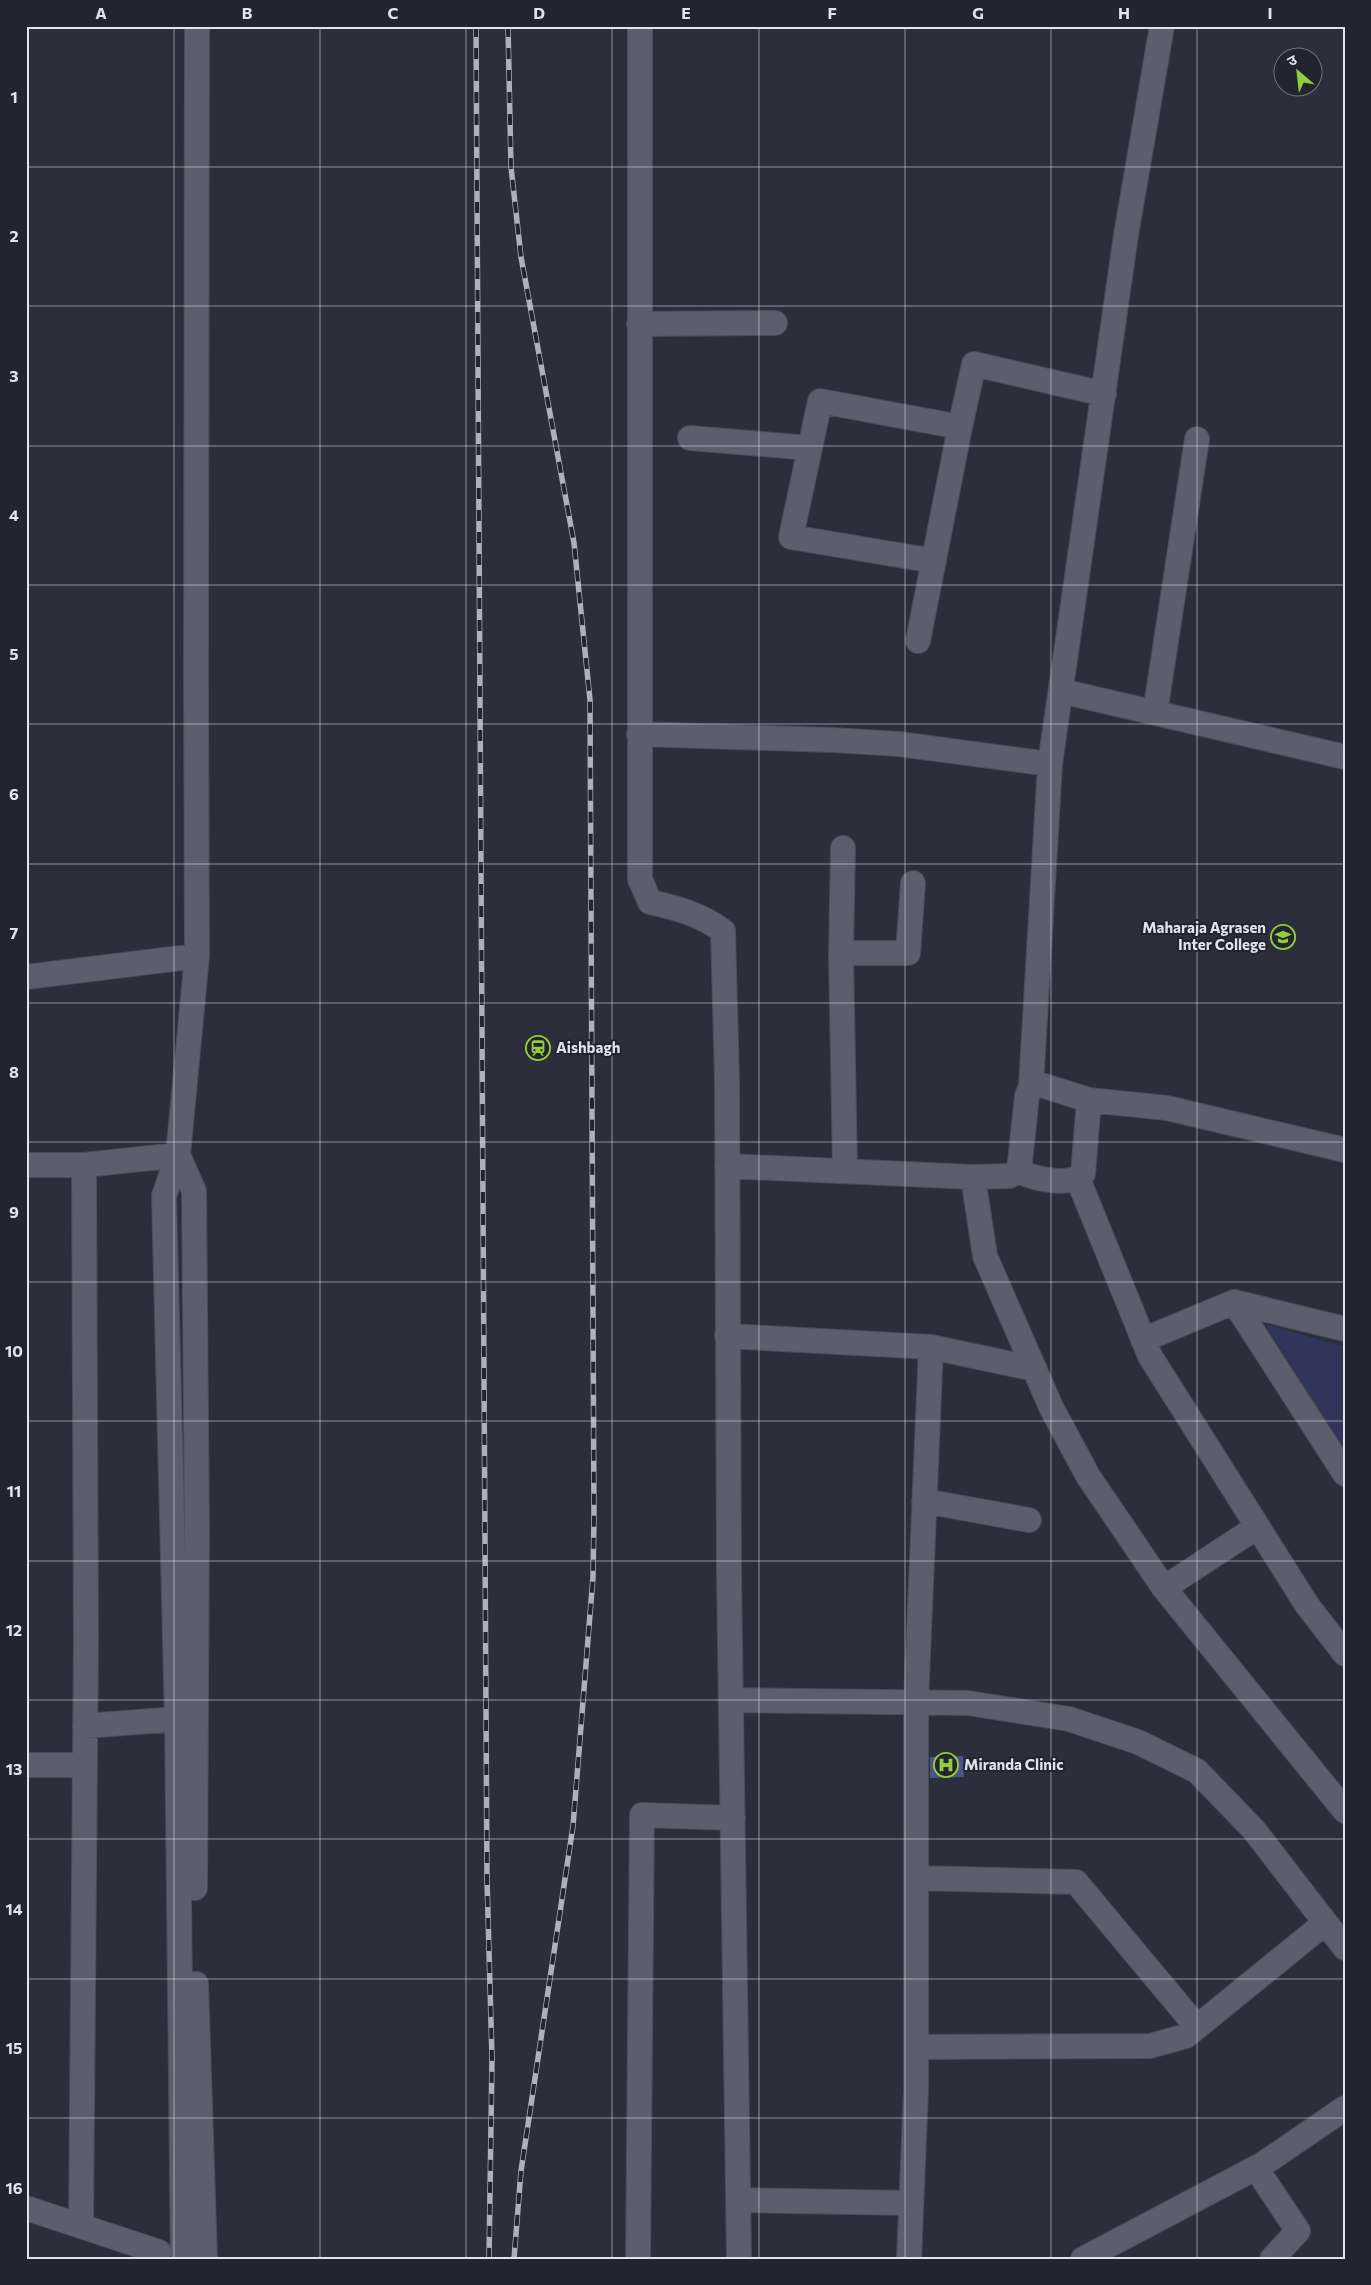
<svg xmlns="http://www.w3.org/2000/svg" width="1371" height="2285" viewBox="0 0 1371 2285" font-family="Commissioner,'Noto Sans Devanagari',sans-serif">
<rect width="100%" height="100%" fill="#2c2e3b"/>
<path fill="#32355b" d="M1265 1324 1345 1347V1452Z"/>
<path fill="#4e528b" d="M963 1756 964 1777 930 1778V1757Z"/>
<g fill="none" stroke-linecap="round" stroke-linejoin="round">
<defs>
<path id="minor" d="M640 26V879L650 902C677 908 700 914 723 931L727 1080 729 1575 739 2259
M639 324 775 323
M690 438 810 448
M934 561 791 537 820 401 960 427
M918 641 960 427 974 364 1104 394
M1061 691 1345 757
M1155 713 1197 439
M639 734 832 740 899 744 1050 764
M843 848 841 953 845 1170
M841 953H908L913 883
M26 977 197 956
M1031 1086 1038 1084 1089 1100 1167 1108 1345 1150
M178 1155 194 1191 197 1529 195 1888
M26 1165H84L178 1155
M727 1166 973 1177 1009 1176 1019 1171
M1019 1171 1027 1096 1031 1086 1050 764 1126 235 1162 26
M1019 1171C1034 1179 1070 1187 1083 1174L1089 1100
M973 1177 985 1256 1051 1407 1088 1476 1164 1588 1345 1811
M1078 1179 1150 1356 1307 1605 1345 1654
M1234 1302 1345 1474
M727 1336 931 1347 1035 1369
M1143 1340 1234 1302 1345 1329
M924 1501 1029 1520
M1164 1588 1257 1527
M731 1700 968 1703 1069 1719 1138 1742 1197 1771 1254 1830 1345 1948
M85 1726 177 1719
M26 1765H85
M916 1878 1076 1882 1197 2027
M196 1984 205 2259
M916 2047 1150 2046 1186 2036 1325 1923
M1256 2168 1298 2231 1272 2259
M739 2200 911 2203
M26 2208 159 2252
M81 2226 86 1640 84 1165
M183 2259 177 1719 164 1196 178 1155 197 956 196 677 197 26
M638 2259 642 1815 733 1818
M909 2259 916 2089V1702L931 1347
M1083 2259 1263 2164 1345 2108"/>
</defs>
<use href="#minor" stroke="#4a4b57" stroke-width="26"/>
<use href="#minor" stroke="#5c5e6d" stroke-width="24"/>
<defs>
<path id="rail" d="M476 26 487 1879 492 2058 489 2259
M508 26 511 167 521 257 574 543 590 700 594 1518 593 1577 573 1826 521 2171 514 2259"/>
</defs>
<use href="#rail" stroke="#aeb0ba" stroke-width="5.5"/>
<use href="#rail" stroke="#222430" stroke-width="4" stroke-dasharray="11" stroke-linecap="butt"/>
</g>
<path fill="none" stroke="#e2e3ec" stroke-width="1" stroke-opacity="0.55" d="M174 26V2259M320 26V2259M466 26V2259M612 26V2259M759 26V2259M905 26V2259M1051 26V2259M1197 26V2259M26 167H1345M26 306H1345M26 446H1345M26 585H1345M26 724H1345M26 864H1345M26 1003H1345M26 1142H1345M26 1282H1345M26 1421H1345M26 1561H1345M26 1700H1345M26 1839H1345M26 1979H1345M26 2118H1345"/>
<defs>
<symbol id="university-ring" viewBox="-11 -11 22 22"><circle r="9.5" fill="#222430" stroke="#94cc3c" stroke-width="1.5"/><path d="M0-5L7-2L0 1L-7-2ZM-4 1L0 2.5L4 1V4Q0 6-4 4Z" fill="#94cc3c"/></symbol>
<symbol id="station-ring" viewBox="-11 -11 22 22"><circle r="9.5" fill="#222430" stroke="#94cc3c" stroke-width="1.5"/><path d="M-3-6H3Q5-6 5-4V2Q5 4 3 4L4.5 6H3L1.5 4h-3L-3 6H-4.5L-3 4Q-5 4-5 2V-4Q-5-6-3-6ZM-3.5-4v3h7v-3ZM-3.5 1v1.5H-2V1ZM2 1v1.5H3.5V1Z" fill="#94cc3c"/></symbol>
<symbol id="hospital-ring" viewBox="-11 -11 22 22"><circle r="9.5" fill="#222430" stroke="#94cc3c" stroke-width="1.5"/><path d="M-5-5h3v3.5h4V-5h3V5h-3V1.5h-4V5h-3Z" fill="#94cc3c"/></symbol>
</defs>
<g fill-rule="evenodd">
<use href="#university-ring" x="1269" y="923" width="28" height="28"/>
<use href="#station-ring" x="524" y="1034" width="28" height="28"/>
<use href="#hospital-ring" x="932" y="1751" width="28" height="28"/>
</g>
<g text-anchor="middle" stroke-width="4" stroke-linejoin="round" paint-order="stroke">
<g font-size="15" font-weight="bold" fill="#e2e3ec" stroke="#222430" text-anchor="start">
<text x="1266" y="933" text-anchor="end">Maharaja Agrasen<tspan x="1266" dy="17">Inter College</tspan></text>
<text x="556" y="1053">Aishbagh</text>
<text x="964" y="1770">Miranda Clinic</text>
</g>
</g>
<rect width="1371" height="2285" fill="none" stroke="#222430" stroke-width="55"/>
<g transform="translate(1298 72) rotate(332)"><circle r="24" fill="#222430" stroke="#6f707b"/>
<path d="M0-4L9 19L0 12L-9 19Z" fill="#94cc3c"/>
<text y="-8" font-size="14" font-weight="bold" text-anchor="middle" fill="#e2e3ec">उ</text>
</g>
<rect x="28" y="28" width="1316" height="2230" fill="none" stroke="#e2e3ec" stroke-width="2"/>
<g font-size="16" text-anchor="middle" font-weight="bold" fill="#e2e3ec">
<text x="101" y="19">A</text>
<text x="247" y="19">B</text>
<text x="393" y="19">C</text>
<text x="539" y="19">D</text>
<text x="686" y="19">E</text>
<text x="832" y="19">F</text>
<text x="978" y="19">G</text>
<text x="1124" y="19">H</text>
<text x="1270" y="19">I</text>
<text x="14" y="103">1</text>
<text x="14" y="242">2</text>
<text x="14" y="382">3</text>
<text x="14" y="521">4</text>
<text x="14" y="660">5</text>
<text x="14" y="800">6</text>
<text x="14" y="939">7</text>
<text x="14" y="1078">8</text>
<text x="14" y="1218">9</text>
<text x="14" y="1357">10</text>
<text x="14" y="1497">11</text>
<text x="14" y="1636">12</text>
<text x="14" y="1775">13</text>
<text x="14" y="1915">14</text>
<text x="14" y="2054">15</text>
<text x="14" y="2194">16</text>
</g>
</svg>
